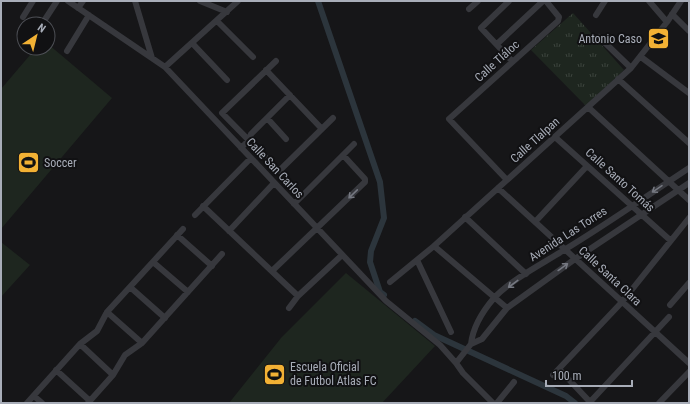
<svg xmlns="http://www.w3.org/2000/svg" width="690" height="404" viewBox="0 0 690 404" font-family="'Roboto Condensed',sans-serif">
<defs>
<pattern id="park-tufts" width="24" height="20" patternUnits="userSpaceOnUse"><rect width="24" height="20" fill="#1e261f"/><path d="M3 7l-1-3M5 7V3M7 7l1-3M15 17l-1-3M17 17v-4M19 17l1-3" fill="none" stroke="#3c433d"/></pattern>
</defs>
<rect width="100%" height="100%" fill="#161618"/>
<path fill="#1e261f" d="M48 44 112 98 1 229V89L36 48H48Z
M1 242 30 265 1 297Z
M346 273 435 346 382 403H229L281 338Z"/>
<path fill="url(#park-tufts)" d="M573 13 624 70 586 106 531 50Z"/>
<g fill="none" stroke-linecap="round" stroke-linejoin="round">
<path stroke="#2c353c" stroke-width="6" d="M318 1 380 182 384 218 371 251 370 262 380 292 384 295
M415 321 434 335 566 396 575 403"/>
<path stroke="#37383d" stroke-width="6" d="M68 1 165 67 386 301 440 345 456 363
M135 1 152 58
M200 1 227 12
M509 1 481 28 512 61
M649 1 667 22
M78 8 83 1
M469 9 478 1
M672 14 689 31
M596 15 605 1
M23 17 33 1
M217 21 253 57
M42 24 57 1
M599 37 631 68
M192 43 227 80
M497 44 543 1
M67 51 89 15
M641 57 689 93
M276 61 222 113 279 171 333 118
M165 67 238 1
M266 70 322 129
M618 79 689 143
M588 107 689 200
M267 118 286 139
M555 137 670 240
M241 148 249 140 251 134 290 95
M507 180 449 119 558 21 559 17 546 1
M498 188 689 363
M294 204 354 144
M203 206 298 296
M195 215 251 158
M465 217 526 274
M535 222 587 166
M229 231 274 183
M177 235 212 266
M434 246 507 308
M417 260 451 332
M153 262 188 292
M272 271 365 182V179L343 155
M390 282 434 246 631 68 667 22 681 1
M130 287 165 318
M670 305 689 283
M289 308 298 296 342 255
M107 312 142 343
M80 344 113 375
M471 344C473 326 482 312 494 298 512 279 542 264 564 250 607 224 648 195 689 168
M559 369 591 403
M56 370 90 401
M553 375 622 302 689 218
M34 396 42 403
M590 402 669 317
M27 403 80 344 97 331 107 312 183 229
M88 403 113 375 125 355 142 343 222 254
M493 403 463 373 456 363 471 344 482 339 507 308 575 259 689 183
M497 403 514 382
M659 403 689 372"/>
</g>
<defs><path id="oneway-shaft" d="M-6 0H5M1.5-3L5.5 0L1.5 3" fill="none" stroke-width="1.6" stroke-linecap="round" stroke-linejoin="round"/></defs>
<g stroke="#757881">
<use href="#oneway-shaft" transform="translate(657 189) rotate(146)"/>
<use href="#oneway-shaft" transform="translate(353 194) rotate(136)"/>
<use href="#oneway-shaft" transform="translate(563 267) rotate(-36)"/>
<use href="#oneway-shaft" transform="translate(513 284) rotate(143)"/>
</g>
<defs>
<symbol id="school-square" viewBox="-11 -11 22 22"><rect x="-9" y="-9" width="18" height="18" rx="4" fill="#f2b134" stroke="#111113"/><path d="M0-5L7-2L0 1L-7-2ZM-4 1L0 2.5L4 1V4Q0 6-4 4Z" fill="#111"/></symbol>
<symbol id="stadium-square" viewBox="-11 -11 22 22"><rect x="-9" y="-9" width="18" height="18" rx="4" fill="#f2b134" stroke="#111113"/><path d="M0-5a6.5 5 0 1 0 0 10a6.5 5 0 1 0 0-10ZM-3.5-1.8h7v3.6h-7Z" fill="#111"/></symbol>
</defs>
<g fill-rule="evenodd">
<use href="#school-square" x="646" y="26" width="25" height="25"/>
<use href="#stadium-square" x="16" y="150" width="25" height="25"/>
<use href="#stadium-square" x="262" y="362" width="25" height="25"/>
</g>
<g text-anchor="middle" stroke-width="4" stroke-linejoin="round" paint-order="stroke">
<g font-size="12" fill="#a8adb8" stroke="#111113" text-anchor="start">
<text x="642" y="43" text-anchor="end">Antonio Caso</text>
<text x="44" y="167">Soccer</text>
<text x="290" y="371">Escuela Oficial<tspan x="290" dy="14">de Futbol Atlas FC</tspan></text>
</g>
<g font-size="12" fill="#a8adb8" stroke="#111113">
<text transform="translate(497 61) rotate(-42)" y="4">Calle Tláloc</text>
<text transform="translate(535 140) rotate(-42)" y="4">Calle Tlalpan</text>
<text transform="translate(275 168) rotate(47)" y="4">Calle San Carlos</text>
<text transform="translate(620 180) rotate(42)" y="4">Calle Santo Tomás</text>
<text transform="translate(568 234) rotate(-33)" y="4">Avenida Las Torres</text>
<text transform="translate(610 276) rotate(43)" y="4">Calle Santa Clara</text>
</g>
</g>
<rect width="690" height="404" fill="none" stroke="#a8adb8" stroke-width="4"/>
<g transform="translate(36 36) rotate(35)"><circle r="19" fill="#111113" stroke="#4d4f55"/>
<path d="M0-3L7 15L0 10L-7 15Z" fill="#f2b134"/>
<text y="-6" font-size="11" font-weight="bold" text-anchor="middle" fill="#a8adb8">N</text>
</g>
<path d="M546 380v6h86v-6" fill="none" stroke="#a8adb8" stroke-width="2"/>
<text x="552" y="380" font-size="12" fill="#a8adb8" stroke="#111113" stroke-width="3" paint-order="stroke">100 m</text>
</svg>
